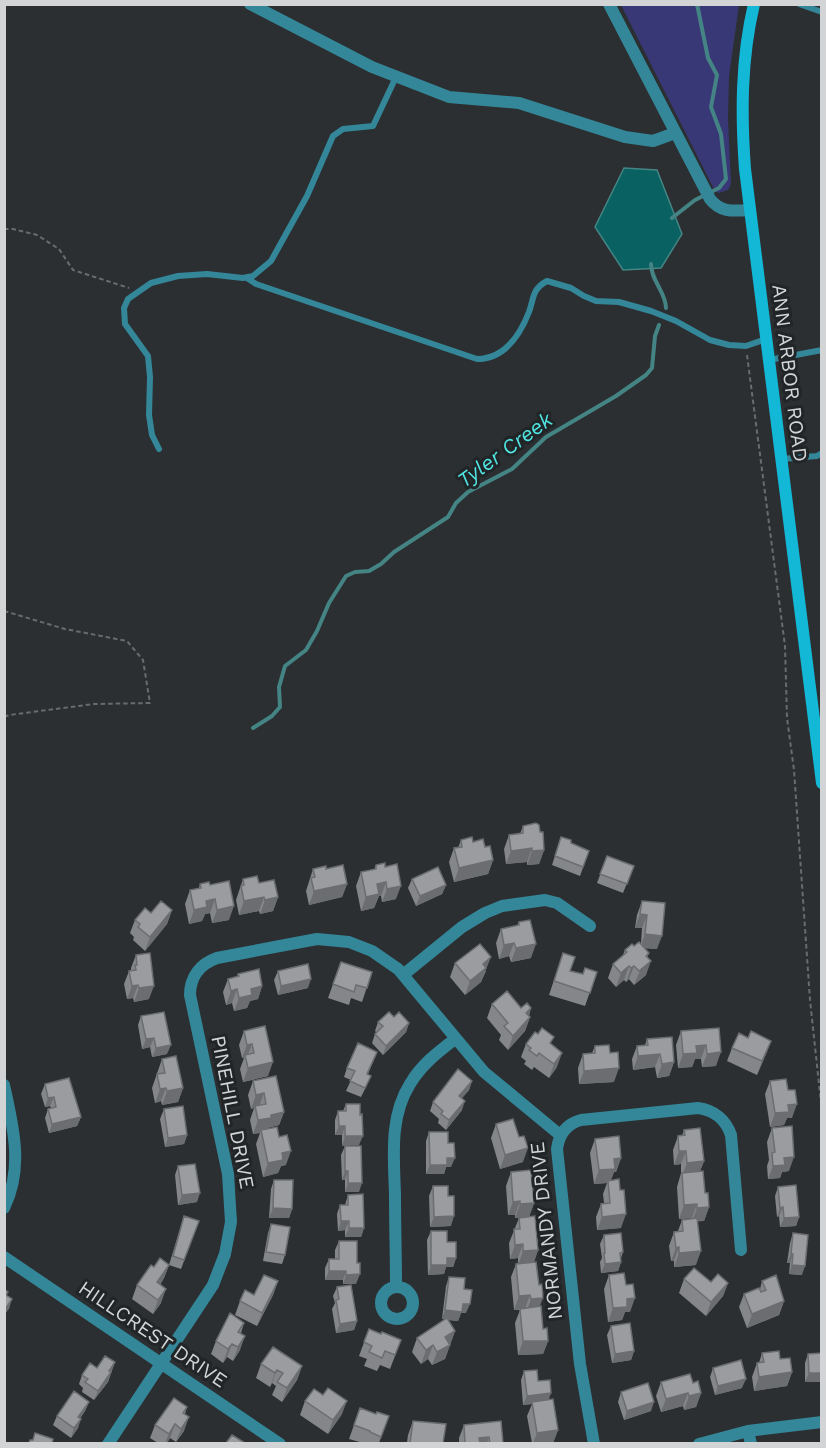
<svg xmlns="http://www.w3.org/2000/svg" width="826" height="1448" viewBox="0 0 826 1448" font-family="'Work Sans',sans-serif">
<rect width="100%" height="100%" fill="#2b2f31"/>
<path fill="#393877" d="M621 5H739L729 76 728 119 731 184 728 190 719 193 715 191Z"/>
<path fill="#096261" stroke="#458484" stroke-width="1.5" d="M624 168 657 170 682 234 661 268 623 270 595 227Z"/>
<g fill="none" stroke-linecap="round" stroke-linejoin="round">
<path stroke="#458484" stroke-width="4" d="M672 218 695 200 719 188 726 179 721 134 711 107 717 75 708 58 697 4
M651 264C651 281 666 292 666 308
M253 728 272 716 280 707 279 687 285 666 306 650 317 631 329 603 346 576 355 572 369 571 381 564 394 552 448 517 456 503 468 492 512 469 546 437 616 396 646 375 652 368 655 336 659 325"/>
<path stroke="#696c6e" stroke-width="2" stroke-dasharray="4.5 3" stroke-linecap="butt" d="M4 229H13L37 235 59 249 73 270 129 288
M747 355 785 646 787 718 794 770 810 1000 822 1112
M4 611 65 629 127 641 143 660 150 703 94 704 9 715 4 717"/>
<path stroke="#348799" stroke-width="6" d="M799 4 822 12
M247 278 256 284 477 359C504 359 520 335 529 312 534 298 532 289 547 281L571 288 584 296 596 301 619 302 651 311 676 321 710 340 729 345 746 346 766 339
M769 360 822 350
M159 449 152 435 149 415 150 377 148 356 125 324 124 308 128 299 151 283 178 276 207 274 243 278 253 276 271 261 307 196 333 136 343 129 373 126 396 77
M782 459 817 456 822 453"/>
<path stroke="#348799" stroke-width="12" d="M250 4 372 67 449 97 519 103 625 137 653 141 675 133
M403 975 462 927 485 913 502 906 545 900 557 903 590 926
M4 1085C13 1126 24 1168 4 1208
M4 1257 280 1444
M381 1303a16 16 0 1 1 32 0a16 16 0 1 1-32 0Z
M396 1287C396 1256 395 1226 395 1195 394 1158 389 1117 410 1084 421 1065 438 1052 455 1039
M748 1431 751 1444
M108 1444 213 1285 225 1254 231 1222 228 1174 190 995C190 977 200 964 217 958L317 939 349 942 372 951 398 969 484 1072 560 1135
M594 1444 580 1364 557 1149C559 1134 566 1124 581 1120L698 1108C714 1110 726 1120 731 1135L741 1250
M699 1444 748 1431 822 1422"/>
<path stroke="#348799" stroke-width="12" d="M609 4 710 199C721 213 733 211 750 210"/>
<path stroke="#14b8d7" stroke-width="12" d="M754 4C741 59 741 114 745 169L822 783"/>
</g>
<path fill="#84868a" d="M523 826 540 832 544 850 539 864 527 865V862L506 864 504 849 509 835 520 834Z
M561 837 571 843 589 851 580 876 552 865Z
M461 840 473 842 485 847 493 860 488 874 454 882 449 862 454 848H458Z
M607 856 634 866 623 893 597 883Z
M376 865 396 899 382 902 381 896H379L374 908 361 911 356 886 361 872 374 870Z
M313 869H326L347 884 342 897 309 905 306 891Z
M243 879 259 883 278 897 273 911 260 914 259 911 239 915 236 900Z
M412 879 446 885 442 894 416 906 408 888Z
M200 884 210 885 229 920 212 923 210 913 205 914 202 921 189 924 185 904 190 890 199 888Z
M642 901 657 949 644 948 649 953 647 957 646 975 634 985 629 979 626 982 624 980 616 987 608 978 613 964 623 955 625 950 641 943 642 928H635L637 915Z
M172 910 167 924 145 951 133 940 134 937 130 933 135 920 151 913Z
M519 922 531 958 511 962 509 956 499 959 496 943 501 929 517 926Z
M563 953 570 971 582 974 597 972 585 1006 549 995Z
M136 955 149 999 134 1002 133 998 127 999 124 984 129 971 131 970V968Z
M341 962 372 972 362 1002 351 998 349 1005 328 998Z
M455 963 486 971 481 982 465 995 450 977Z
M278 971 308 988 278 995 274 980Z
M238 974 262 986 258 999 250 1001 247 1008 234 1011 232 1003 226 1005 223 992 228 979 237 977Z
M492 1004 531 1008 529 1016 530 1017 525 1031 508 1050 499 1040 501 1035 487 1018Z
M141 1016 167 1054 152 1057 150 1047 142 1049 138 1025Z
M394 1017 409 1023 406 1032 383 1055 372 1043 375 1034 377 1033 375 1031 378 1022Z
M265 1026 268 1076 243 1082 240 1069 244 1058H242L239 1045 244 1031Z
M719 1028 716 1066 702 1067 701 1059H695L692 1067 678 1068 676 1045 681 1031Z
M748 1038 771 1041 766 1054 757 1075 727 1061 732 1048Z
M647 1039 674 1062 669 1076 657 1078 655 1067 633 1070 632 1059 637 1046 645 1045Z
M526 1044H552L557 1067 549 1078 534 1067 532 1070 524 1064 526 1061 521 1057Z
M595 1046 614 1082 579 1084 578 1068 583 1054 592 1053Z
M377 1052 368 1074 367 1085 361 1097 346 1091 351 1080 344 1077 347 1068Z
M162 1059 183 1088 178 1102 162 1105 161 1101 155 1103 152 1088Z
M253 1081 284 1112 279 1125 267 1128V1129L286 1165 281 1166 278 1173 263 1177 256 1144 260 1133 253 1134 250 1120 254 1108 251 1109 248 1095Z
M472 1081 469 1090 462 1098V1110L446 1130 438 1123 439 1119 430 1111 433 1102Z
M770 1081 792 1118H787L784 1125 770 1127 765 1094Z
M45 1084 81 1117 77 1126 49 1133 45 1118 48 1109 51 1108 50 1106 45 1107 41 1094Z
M346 1104H360L342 1146V1135H335V1120L338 1111H343Z
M164 1109 187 1135 184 1144 165 1147 160 1119Z
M496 1124 519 1137 523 1162 500 1169 491 1138Z
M772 1128 789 1171 782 1172 780 1178 768 1179 767 1166 769 1160 767 1142Z
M684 1130 704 1161 700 1171 709 1207 704 1221H697L696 1265 674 1267V1261H671L669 1246 674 1232 678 1231 682 1220 692 1219V1218L679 1219 677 1187 681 1173V1164L674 1165 673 1150 678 1136H682Z
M429 1132 451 1167H446L444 1174H426V1141Z
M595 1139 621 1158 616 1172H614L611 1180 621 1228 597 1230 596 1217 601 1204 604 1203 603 1194 607 1183 594 1184 590 1153Z
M345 1146 359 1192H345V1180H342L341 1155Z
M178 1166 197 1202 178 1205 175 1175Z
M511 1172 534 1203 529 1217 538 1250 534 1262 543 1329 548 1341 543 1354 518 1355 515 1323 520 1310H514L511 1277 516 1264H518V1258L510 1259 509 1243 519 1218 523 1217 515 1218V1215H508L506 1186Z
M274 1180 292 1209 289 1218H269L271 1189Z
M433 1186 448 1196 451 1226 430 1227 429 1196Z
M778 1187 799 1217 796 1226 780 1227 779 1216 777 1217 775 1196Z
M348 1195 364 1228 361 1237H345V1230L338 1231 337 1214 340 1205H345Z
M184 1216 199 1221 181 1269 169 1265Z
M271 1224 285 1255 282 1264 263 1261 268 1233Z
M431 1231 447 1242 456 1258 453 1267H446L444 1274 428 1275 427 1240Z
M793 1233 802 1275 789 1274 790 1263H787L790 1243Z
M604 1235 623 1252 621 1258V1262L618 1271 601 1273 600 1262 602 1258 600 1244Z
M339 1241 356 1284H343V1280H325V1268L329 1259H335V1250Z
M169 1265 164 1278 160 1285 161 1303 153 1314 132 1299 137 1285 154 1267Z
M609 1275 630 1312H625L622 1320 608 1322 604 1289Z
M449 1277 464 1289 466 1313H461L458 1321 448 1320 455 1331 445 1359 432 1365 428 1359 421 1364 412 1352 417 1338 445 1319H442L446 1286Z
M684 1279 711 1282 728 1283 723 1296 706 1316 679 1293Z
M278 1281 273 1295 257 1326 235 1315 240 1301 254 1295Z
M762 1281 784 1301 779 1315 747 1328 739 1307 744 1294 760 1289Z
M337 1287 357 1321 354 1330 336 1333 332 1309 335 1303 333 1296Z
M244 1323 241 1333 240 1350 233 1361 227 1357 223 1363 211 1354 216 1341Z
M611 1326 634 1351 631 1360 612 1363 607 1335Z
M369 1329 381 1334 401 1340 390 1369 380 1365 377 1371 364 1366 367 1359 359 1356Z
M762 1353 780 1359 792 1372 787 1386 754 1391 752 1377 757 1363H759Z
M822 1353 805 1382V1363L808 1354Z
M115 1362 108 1382 94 1400 82 1392 83 1388 79 1384 82 1375 97 1368Z
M261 1364 302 1366 297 1380 282 1402 272 1395 276 1386 272 1383 270 1387 256 1378Z
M713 1368 742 1388 715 1395 710 1377Z
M524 1371 538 1381 549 1399 558 1430 553 1443H532L527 1416 532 1404 523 1405 521 1380Z
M661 1382 693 1383 701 1393 696 1407 684 1410 683 1406 661 1412 656 1396Z
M621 1392 651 1411 624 1420 618 1402Z
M323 1395 342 1414 328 1434 300 1415 305 1401Z
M89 1402 85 1411 80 1418 78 1428 71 1438 53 1425 57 1416Z
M187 1407 185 1414 184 1431 176 1442 170 1438 167 1443H158L150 1438 155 1425Z
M360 1408 376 1414 389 1416 379 1443H363L349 1439Z
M413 1421 443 1443H407L408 1435Z
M464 1425 503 1443H459V1438Z"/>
<path fill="#6c6d70" d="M532 848 527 862 506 864 511 851Z
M544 850 539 864 527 865 532 851Z
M493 860 488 874 454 882 459 868Z
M386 882 381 896H379L374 908 361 911 366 897 377 884Z
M347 884 342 897 309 905 314 891Z
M446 885 442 894 416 906 420 896Z
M401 886 396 899 382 902 387 889Z
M264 897 259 911 239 915 244 901Z
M278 897 273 911 260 914 265 900Z
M215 899 210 913 205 914 202 921 189 924 194 910 206 901Z
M234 906 229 920 212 923 217 910Z
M172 910 167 924 145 951 150 937Z
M640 914 647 915 642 928H635Z
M645 934 662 936 657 949 640 948Z
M514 943 509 956 499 959 504 945Z
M536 944 531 958 511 962 516 948Z
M649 953 644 967 651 961 646 975 634 985 646 956Z
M491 957 481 982 465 995 470 981 483 964Z
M629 966 624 980 616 987 621 973Z
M634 966 629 979 626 982 631 968Z
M311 979 308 988 278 995 281 986Z
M138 985 133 998 127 999 132 986Z
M154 986 149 999 134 1002 139 988Z
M262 986 258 999 250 1001 247 1008 234 1011 239 998 251 989Z
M237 989 232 1003 226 1005 231 991Z
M531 1008 527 1021 530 1017 525 1031 508 1050 513 1036 526 1013Z
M409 1023 406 1032 383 1055 386 1046Z
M154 1038 150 1047 142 1049 146 1039Z
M771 1041 766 1054 757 1075 762 1061Z
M252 1044 247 1057 245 1055 244 1058H242L247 1045Z
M171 1045 167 1054 152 1057 156 1048Z
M706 1045 701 1059H695L692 1067 678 1068 683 1054 696 1046Z
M721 1052 716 1066 702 1067 707 1054Z
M562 1053 557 1067 549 1078 554 1064Z
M660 1054 655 1067 633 1070 638 1056Z
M273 1062 268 1076 243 1082 248 1068Z
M674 1062 669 1076 657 1078 662 1064Z
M619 1068 614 1082 579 1084 584 1071Z
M472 1081 469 1090 456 1105 459 1096Z
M166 1088 161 1101 155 1103 160 1089Z
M183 1088 178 1102 162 1105 167 1091Z
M264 1093 259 1107 255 1106 254 1108 251 1109 256 1095Z
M54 1097 50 1106 45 1107 48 1098Z
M465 1101 462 1110 446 1130 449 1120Z
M797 1104 792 1118H787L784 1125 770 1127 775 1113 788 1105Z
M284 1112 279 1125 267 1128 266 1131 261 1130 260 1133 253 1134 258 1120 271 1115Z
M81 1117 77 1126 49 1133 52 1124Z
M339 1126H345L342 1135H335Z
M187 1135 184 1144 165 1147 168 1138Z
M345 1136H363L359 1145 342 1146Z
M528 1148 523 1162 500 1169 505 1155Z
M291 1151 286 1165 281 1166 278 1173 263 1177 268 1163 282 1153Z
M679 1151H686L681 1164 674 1165Z
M794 1157 789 1171 782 1172 780 1178 768 1179 773 1166 784 1158Z
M447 1158H455L451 1167H446L444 1174H426L430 1165Z
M621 1158 616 1172H614L610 1182 608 1181 607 1183 594 1184 599 1170 614 1159Z
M704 1161 699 1174 682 1176 687 1163Z
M345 1171H348L345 1180H342Z
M348 1183H362L359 1192H345Z
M200 1193 197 1202 178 1205 182 1195Z
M520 1201 515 1215H508L513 1202Z
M534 1203 529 1217 515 1218 520 1204Z
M697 1204 692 1218 679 1219 684 1205Z
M709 1207 704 1221 692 1222 697 1208Z
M783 1207 779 1216 777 1217 780 1208Z
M273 1208 292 1209 289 1218H269Z
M626 1214 621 1228 597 1230 602 1217Z
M454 1216 451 1226 430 1227 434 1217Z
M799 1217 796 1226 780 1227 784 1218Z
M341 1221H349L345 1230 338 1231Z
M349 1228H364L361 1237H345Z
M523 1244 518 1258 510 1259 515 1245Z
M679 1247 674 1261H671L676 1248Z
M538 1250 533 1264 518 1265 523 1251Z
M701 1251 696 1265 674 1267 679 1253Z
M791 1254H793L790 1263H787Z
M447 1258H456L453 1267H446L444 1274 428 1275 431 1265Z
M621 1262 618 1271 601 1273 605 1264Z
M169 1265 164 1278 152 1296 157 1282Z
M792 1265 805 1266 802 1275 789 1274Z
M329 1271H346L343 1280H325Z
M360 1274 356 1284H343L346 1275Z
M278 1281 273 1295 257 1326 262 1313Z
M728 1283 723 1296 706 1316 711 1302Z
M166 1289 161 1303 153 1314 158 1300Z
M530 1295 525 1309 514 1310 519 1296Z
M543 1298 538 1311 526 1312 531 1299Z
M635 1298 630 1312H625L622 1320 608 1322 613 1308 627 1299Z
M12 1299 9 1309 4 1315V1311Z
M784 1301 779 1315 747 1328 752 1314Z
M463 1304H470L466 1313H461L458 1321 442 1319 445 1310Z
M357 1321 354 1330 336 1333 340 1324Z
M455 1331 450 1345 447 1347 450 1345 445 1359 432 1365 437 1352 445 1337Z
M245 1336 240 1350 233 1361 238 1347Z
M523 1341H548L543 1354 518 1355Z
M232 1344 227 1357 223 1363 228 1349Z
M433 1345 428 1359 421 1364 426 1350Z
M634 1351 631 1360 612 1363 615 1354Z
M115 1362 111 1372 108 1376 111 1372 108 1382 94 1400 98 1391Z
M302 1366 297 1380 282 1402 287 1388Z
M277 1370 272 1383 270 1387 275 1373Z
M792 1372 787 1386 754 1391 759 1377Z
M809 1373H822V1382H805Z
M746 1379 742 1388 715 1395 718 1386Z
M551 1393 548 1402 523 1405 527 1396Z
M688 1393 683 1406 661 1412 666 1399Z
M701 1393 696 1407 684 1410 689 1396Z
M347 1401 342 1414 328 1434 333 1420Z
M89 1402 85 1411 75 1426 78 1417Z
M654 1402 651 1411 624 1420 627 1411Z
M189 1417 184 1431 176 1442 181 1429Z
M81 1419 78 1428 71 1438 74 1428Z
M175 1424 170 1438 167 1443H165L169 1434Z
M558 1430 553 1443H533L537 1433Z
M489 1437 487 1443H478L479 1438Z"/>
<path fill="#9a9ca0" stroke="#6c6d70" stroke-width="1.5" d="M536 823 539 825 540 832H543L544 850 532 851V848L511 851 509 835 523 833V826Z
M472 837 473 842 483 839 485 847 490 846 493 860 459 868 454 848 462 847 461 840Z
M561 837 571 840V843L589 851 583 867 555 856Z
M607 856 634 866 627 884 600 874Z
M385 863V867L397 864 401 886 387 889 386 882 377 884 379 894 366 897 361 872 376 869V865Z
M343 865 347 884 314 891 311 878 315 877 313 869 326 866V869Z
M438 867 446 885 420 896 412 879Z
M257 876 259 883 274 880 278 897 265 900 264 897 244 901 241 886 244 885 243 879Z
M229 881 234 906 217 910 215 899 206 901 207 907 194 910 190 890 201 888 200 884 209 882 210 885Z
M161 901 172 910 150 937 138 927 140 924 135 920 145 908 151 913Z
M642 901 665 903 662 936 645 934 647 915 640 914Z
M530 920 536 944 516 948 514 943 504 945 501 929 519 925V922Z
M639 942 649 953 646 956 651 961 639 971 634 966 631 968 629 966 621 973 613 964 627 952 625 950 632 944 634 946Z
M480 944 491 957 483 964 486 968 470 981 455 963Z
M150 953 154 986 139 988 138 985 132 986 129 971 136 970 135 965H137L136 955Z
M563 953 575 957 570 971 583 974 585 968 597 972 590 993 554 981Z
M341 962 372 972 367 988 356 985 354 992 333 984Z
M308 964 311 979 281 986 278 971Z
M259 969 262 986 251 989 252 995 239 998 237 989 231 991 228 979 239 976 238 974Z
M507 991 521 1008 527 1003 531 1008 526 1013 530 1017 513 1036 504 1026 508 1023 492 1004Z
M164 1012 171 1045 156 1048 154 1038 146 1039 141 1016Z
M389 1012 394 1017 399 1012 409 1023 386 1046 375 1034 383 1026 378 1022Z
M265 1026 273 1062 248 1068 245 1055 254 1053 252 1044 247 1045 244 1031Z
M542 1028 554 1037 550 1043 562 1053 554 1064 539 1053 537 1056 529 1050 531 1048 526 1044 535 1032 538 1034Z
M719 1028 721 1052 707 1054 706 1045 696 1046 697 1053 683 1054 681 1031Z
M751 1031 771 1041 762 1061 732 1048 739 1033 748 1038Z
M672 1037 674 1062 662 1064 660 1054 638 1056 637 1046 648 1045 647 1039Z
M358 1043 377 1052 367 1074 371 1076 365 1088 350 1081 355 1071 347 1068Z
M609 1045 610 1053 618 1052 619 1068 584 1071 583 1054 595 1053V1046Z
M176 1056 183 1088 167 1091 166 1088 160 1089 157 1074 165 1073 162 1059Z
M458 1069 472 1081 459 1096 465 1101 449 1120 441 1114 443 1111 433 1102Z
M276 1076 284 1112 271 1115V1118L258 1120 255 1106 266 1104 264 1093 256 1095 253 1081Z
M69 1078 81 1117 52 1124 48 1109 56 1107 54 1097 48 1098 45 1084Z
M786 1079 788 1090H795L797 1104 788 1105 789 1112 775 1113 770 1081Z
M346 1104H360V1115L362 1114 363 1136H345V1126H339L338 1111H346Z
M183 1106 187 1135 168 1138 164 1109Z
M513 1119 519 1137 524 1136 528 1148 505 1155 496 1124Z
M792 1126 794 1157 784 1158 785 1165 773 1166 772 1153 775 1152 772 1128Z
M277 1127 279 1137 287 1135 291 1151 282 1153 283 1160 268 1163 261 1130Z
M700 1128 704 1161 687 1163 686 1151H679L678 1136 685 1135 684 1130Z
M429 1132H448V1143H454L455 1158H447V1165H430Z
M619 1136 621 1158 614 1159 615 1169 599 1170 595 1139Z
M345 1146H361L362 1183H348V1171H345Z
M195 1164 200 1193 182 1195 178 1166Z
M531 1170 534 1203 520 1204V1201L513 1202 511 1172Z
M703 1171 705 1193H708L709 1207 697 1208V1204L684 1205 682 1173Z
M619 1179 620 1190H624L626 1214 602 1217 601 1204 610 1203 608 1181Z
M274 1180H293L292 1209 273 1208Z
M796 1185 799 1217 784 1218 783 1207 780 1208 778 1187Z
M433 1186H448V1196H454V1216L434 1217Z
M363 1194 364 1228H349V1221H341L340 1205H348V1195Z
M184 1216 199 1221 184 1260 173 1256Z
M535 1216 538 1250 523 1251V1244L515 1245 514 1229H520L519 1218Z
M697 1218 701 1251 679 1253V1247L676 1248 674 1232 683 1231 682 1220Z
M271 1224 290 1227 285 1255 266 1252Z
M431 1231H447V1242H456V1258H447V1265H431Z
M621 1233 623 1252 620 1253 621 1262 605 1264 604 1253H605L604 1235Z
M793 1233 808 1235 805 1266 792 1265 793 1254H791Z
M339 1241H357V1263H360V1274L346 1275V1271H329V1259H339Z
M160 1258 169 1265 157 1282 166 1289 158 1300 137 1285 151 1265 154 1267Z
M536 1262 539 1285 542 1284 543 1298 531 1299 530 1295 519 1296 516 1264Z
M694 1268 711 1282 718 1274 728 1283 711 1302 684 1279Z
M624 1273 626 1285 633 1284 635 1298 627 1299V1307L613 1308 609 1275Z
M264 1275 278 1281 262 1313 240 1301 245 1290 254 1295Z
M776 1275 784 1301 752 1314 744 1294 759 1288 761 1292 766 1290 762 1281Z
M449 1277 465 1278 464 1289 472 1290 470 1304H463L462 1312 445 1310Z
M351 1285 357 1321 340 1324 336 1300 339 1299 337 1287Z
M4 1289 8 1292 6 1295 12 1299 4 1311Z
M541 1306 543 1329 547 1328 548 1341H523L520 1309Z
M230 1313 244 1323 238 1332 245 1336 238 1347 232 1344 228 1349 216 1341Z
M447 1318 455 1331 445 1337 450 1345 437 1352 433 1345 426 1350 417 1338Z
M630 1323 634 1351 615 1354 611 1326Z
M369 1329 381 1334 382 1332 401 1340 395 1355 385 1351 382 1358 369 1352 372 1346 364 1342Z
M273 1347 302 1366 287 1388 277 1382 283 1373 277 1370 275 1373 261 1364Z
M779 1351 780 1359 790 1358 792 1372 759 1377 757 1363 764 1362 762 1353Z
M822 1353V1373H809L808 1354Z
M105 1356 115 1362 109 1371 111 1372 98 1391 85 1382 88 1379 82 1375 90 1363 97 1368Z
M741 1360 746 1379 718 1386 713 1368Z
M537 1370 538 1381 550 1380 551 1393 527 1396 524 1371Z
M690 1374 693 1383 698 1381 701 1393 689 1396 688 1393 666 1399 661 1382Z
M648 1383 654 1402 627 1411 621 1392Z
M328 1388 347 1401 333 1420 305 1401 314 1389 323 1395Z
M74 1391 89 1402 78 1417 81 1419 74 1428 57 1416Z
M174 1398 187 1407 183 1413 189 1417 181 1429 175 1424 169 1434 155 1425Z
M553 1399 558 1430 537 1433 532 1402Z
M360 1408 376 1414 377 1412 389 1416 381 1437 370 1432V1431L354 1425Z
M413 1421 446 1424 443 1443H410Z
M501 1421 503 1443H490L489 1437 479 1438 480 1443H465L464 1425Z
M35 1433 53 1439 52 1443H29L30 1440H33Z
M232 1435 245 1443H226Z"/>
<g text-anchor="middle" stroke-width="6" stroke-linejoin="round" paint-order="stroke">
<g font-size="20" fill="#d2d4d5" stroke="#212527">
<text transform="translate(790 373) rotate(83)" y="7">ANN ARBOR ROAD</text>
<text transform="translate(233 1112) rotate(79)" y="7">PINEHILL DRIVE</text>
<text transform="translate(546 1231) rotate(-96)" y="7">NORMANDY DRIVE</text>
<text transform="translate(153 1334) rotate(34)" y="7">HILLCREST DRIVE</text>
</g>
<g font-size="21" font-style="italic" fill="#50e5e2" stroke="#212527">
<text transform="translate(505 450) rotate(-36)" y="7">Tyler Creek</text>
</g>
</g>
<rect width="826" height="1448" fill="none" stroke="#d2d4d5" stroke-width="12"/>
</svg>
